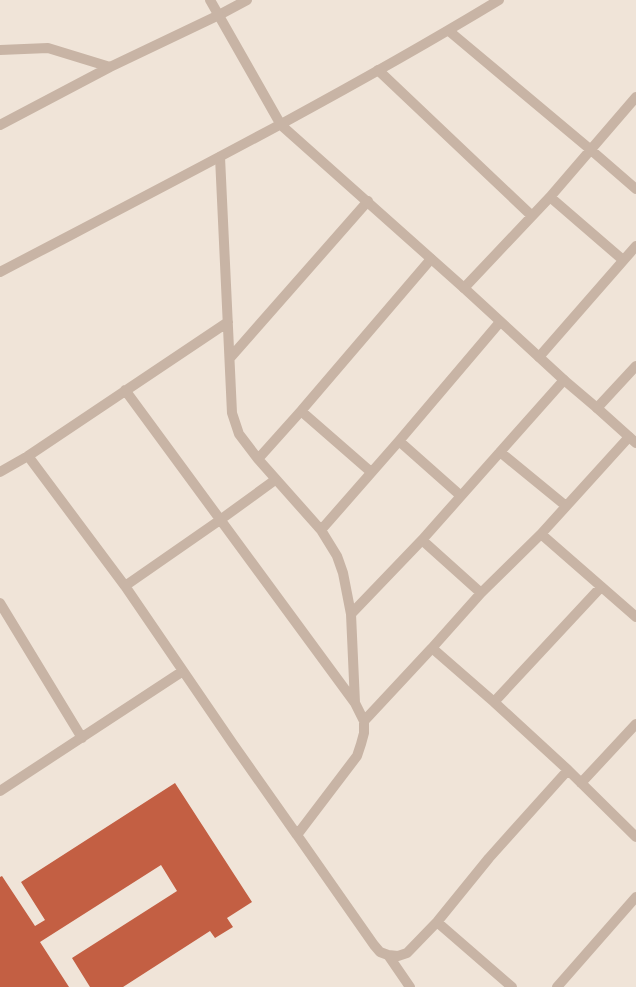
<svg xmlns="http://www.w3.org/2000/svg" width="636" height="987" viewBox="0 0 636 987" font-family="'Public Sans',sans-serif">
<rect width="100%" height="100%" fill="#f0e4d8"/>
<path fill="#c35f43" d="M175 783 252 902 227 918 233 927 215 938 210 931 123 987H90L72 958 177 891 161 865 40 942 69 987H0V877L2 876 35 926 45 920 21 882Z"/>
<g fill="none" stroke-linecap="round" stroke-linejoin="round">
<path stroke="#c8b4a5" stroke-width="10" d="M449 31 591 150 636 189
M0 50 48 48 110 67
M378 70 532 216
M0 125 110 67 219 15 247 0
M220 157 232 413 239 434 258 459 321 530 337 556 343 573 351 614 355 703 364 721V733L361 744 357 756 297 835 374 945 380 952 388 955 398 956 407 953 437 922 489 858 568 770
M550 197 623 260
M464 288 550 197 636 97
M228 322 28 456 125 586 233 744 297 835
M539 357 636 246
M230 358 368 201
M125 390 355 703
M597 408 636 366
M301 411 371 472
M629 437 541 534 636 617
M500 452 566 506
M258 459 301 411 431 259
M0 472 28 456
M461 496 564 380
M321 530 399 441 500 322
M422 540 481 593
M125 586 220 520 275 480
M601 587 494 702 568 770 636 837
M0 603 82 738
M351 614 422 540 461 496 399 441
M494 702 432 648 481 593 541 534
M364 721 432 648
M581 783 636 724
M0 791 183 671
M437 922 512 987
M388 955 410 987
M557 987 636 897"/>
<path stroke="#c8b4a5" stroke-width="10" d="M210 0 281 125 464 288 564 380 597 408 636 443
M0 272C168 184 337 98 499 0"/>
</g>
</svg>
